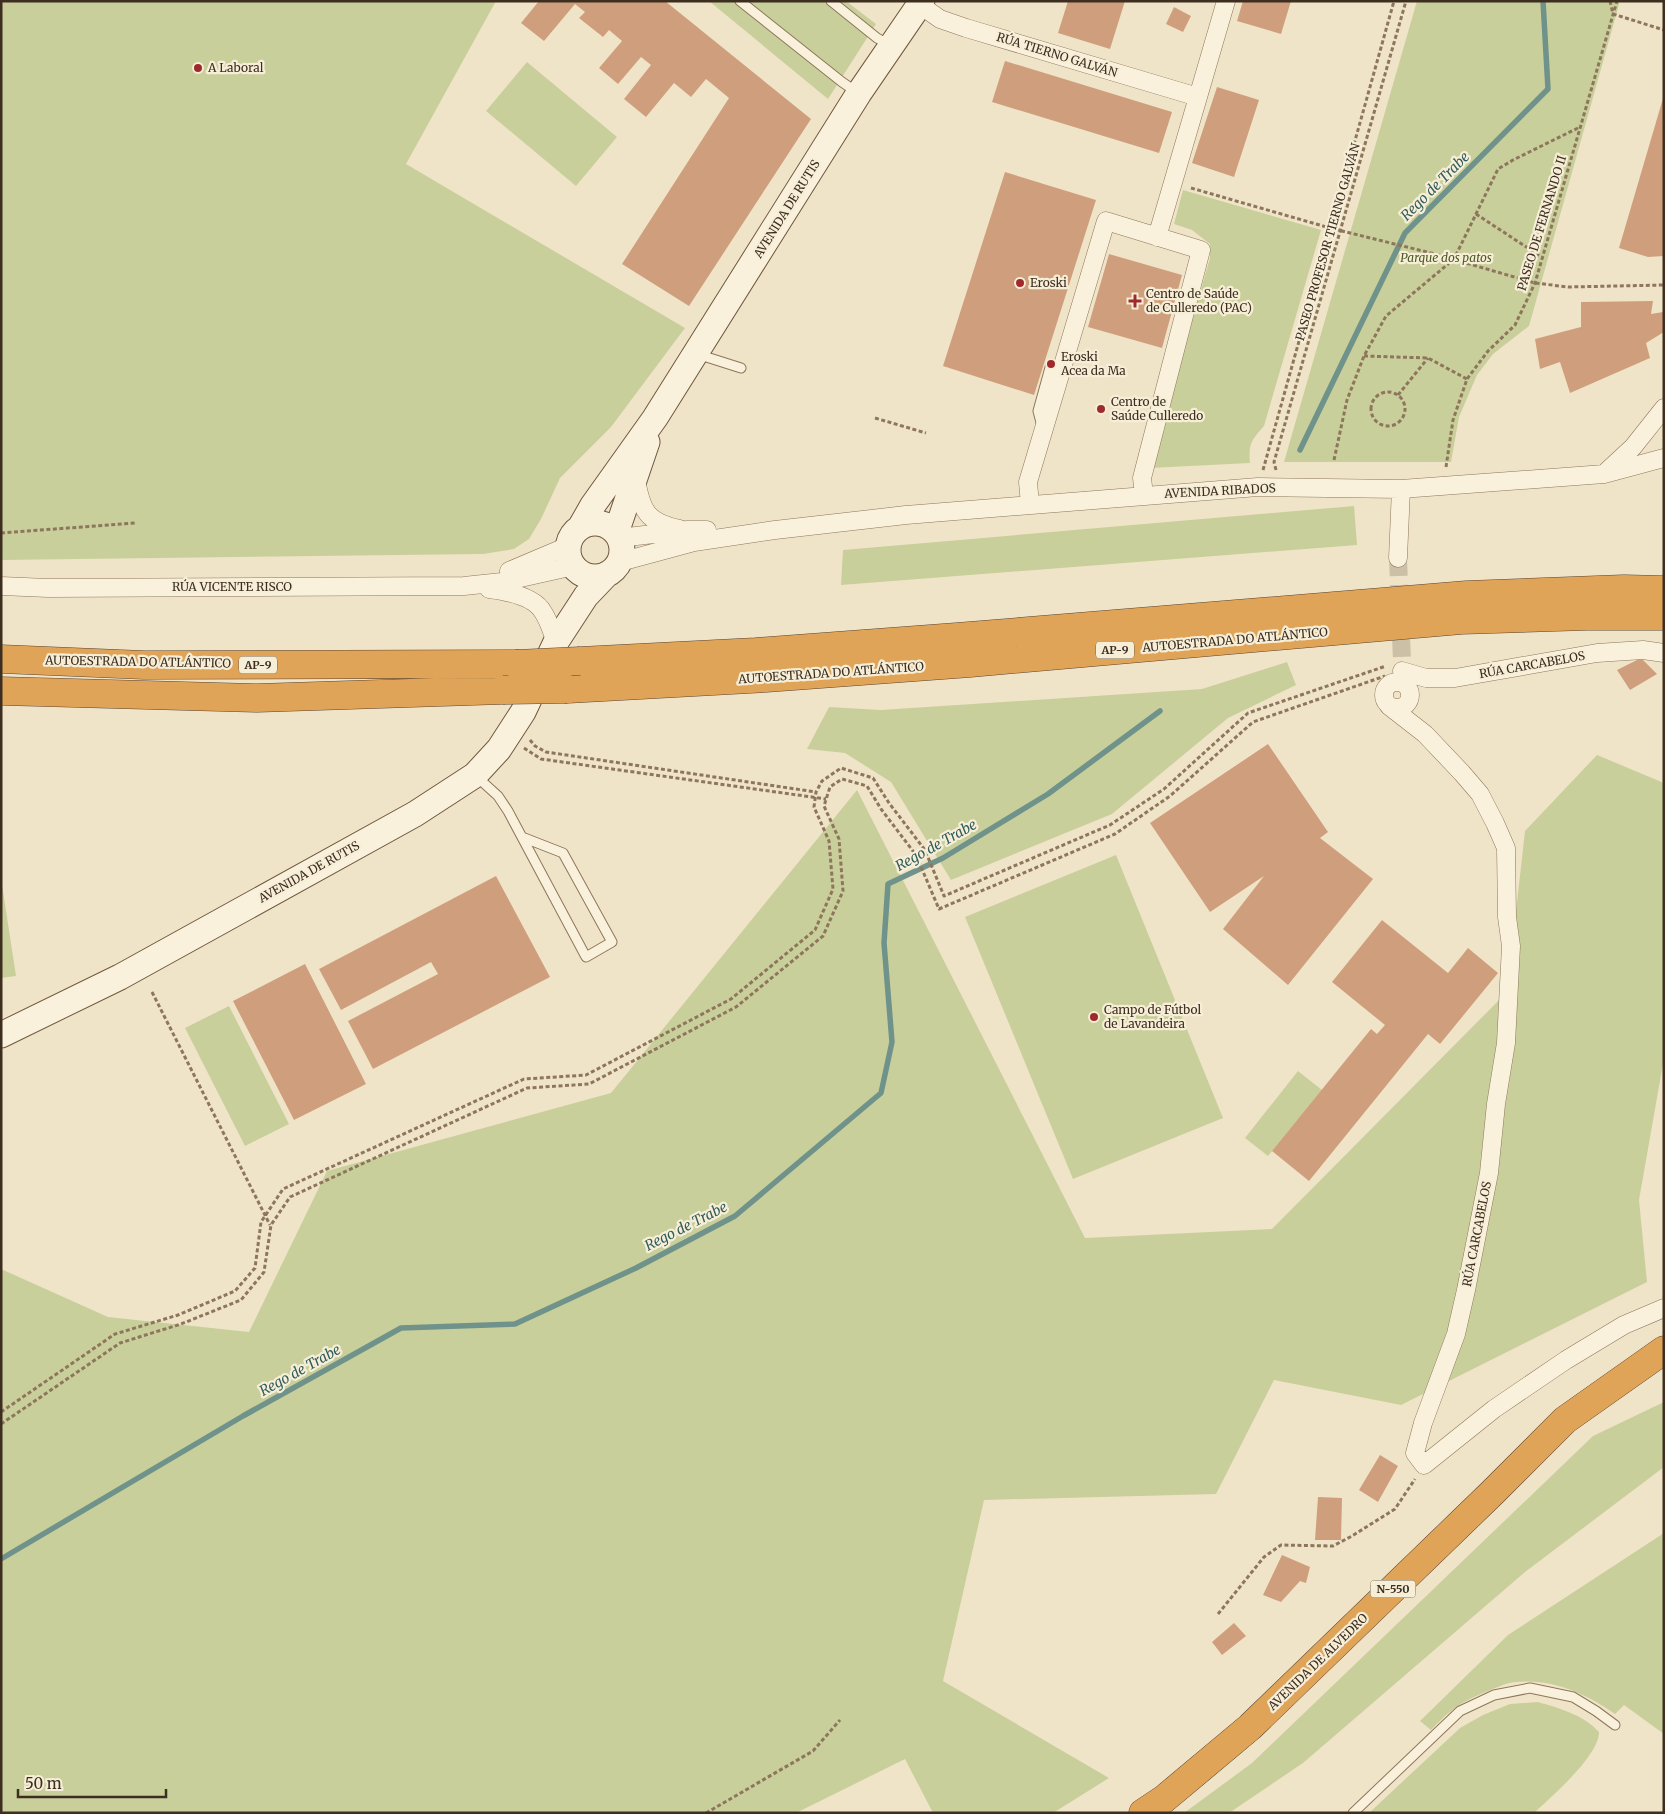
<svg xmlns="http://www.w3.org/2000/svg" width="1665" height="1814" viewBox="0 0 1665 1814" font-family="Merriweather,serif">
<rect width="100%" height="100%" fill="#f0e4c8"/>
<path fill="#c9cf9b" d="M1 1H496L406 164 685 328 611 427 560 478 541 519 529 539 514 549 483 554 1 560Z
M709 1H846L876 24 828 99Z
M1417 1H1620L1529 326 1493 354 1477 375 1459 417 1451 462H1284Z
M527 62 617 137 576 186 486 111Z
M1183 190 1321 230 1264 426C1252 440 1248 443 1250 463L1150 468 1210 258V244L1192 230 1174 224Z
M1354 506 1357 545 841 585 843 550Z
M1287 662 1296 685 1228 718 1112 814 951 880 891 782 845 753 807 749 829 707 881 710 1202 689Z
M1597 755 1664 783V1058L1639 1200 1647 1282 1401 1405 1274 1380 1216 1494 984 1500 943 1681 1109 1778 1053 1813H933L905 1759 796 1813H1V1269L108 1317 249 1332 327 1171 611 1093 857 790 1085 1238 1272 1229 1507 992 1525 831Z
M1116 855 1223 1118 1073 1179 965 917Z
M1 878 16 976 1 978Z
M229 1006 289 1124 245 1146 185 1028Z
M1298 1071 1322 1090 1268 1156 1245 1138Z
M1664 1402V1467L1525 1572 1303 1763 1229 1813H1184L1252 1763 1593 1436Z
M1664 1533V1734L1624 1705 1615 1714C1587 1694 1552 1678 1516 1682 1505 1683 1493 1689 1483 1693 1472 1698 1460 1703 1450 1712 1443 1717 1437 1724 1431 1730L1420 1721 1508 1635Z
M1538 1702C1559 1708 1584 1715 1599 1732 1599 1756 1552 1796 1534 1813H1369L1460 1728 1483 1715 1510 1704Z"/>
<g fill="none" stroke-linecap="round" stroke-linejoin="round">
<path stroke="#6f938a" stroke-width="5.5" d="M1300 450 1405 233 1548 89 1543 1
M1 1559 243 1416 401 1328 515 1324 636 1268 735 1216 881 1093 892 1042 884 943 888 884 943 858 1048 794 1160 711"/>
</g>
<path fill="#cf9f7d" d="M539 1H665L811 119 689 306 622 264 729 98 706 79 691 97 674 83 646 117 624 99 651 65 641 57 618 84 599 68 622 41 609 30 603 37 579 18 585 12 575 4 544 41 521 23Z
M1068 1H1125L1110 49 1058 33Z
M1243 1H1291L1281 34 1237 21Z
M1174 7 1191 16 1183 32 1166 24Z
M1005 61 1172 112 1159 153 992 102Z
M1217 87 1259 100 1234 177 1192 163Z
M1664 95V256L1648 257 1619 248Z
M1005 172 1096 200 1034 395 943 366Z
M1109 254 1182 275 1162 348 1088 327Z
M1653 301 1651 314 1663 312 1664 332 1646 343 1650 358 1570 393 1560 362 1540 369 1535 339 1581 327V302Z
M1641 658 1657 674 1630 690 1617 670Z
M1268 744 1328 832 1320 838 1373 879 1288 985 1223 929 1264 876 1210 912 1150 823Z
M496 876 550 977 373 1069 348 1021 438 974 431 962 341 1010 319 969Z
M1382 920 1448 973 1468 948 1498 973 1440 1044 1428 1034 1309 1181 1272 1151 1371 1029 1377 1034 1385 1025 1332 982Z
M305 964 366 1084 294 1120 233 1001Z
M1380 1455 1398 1466 1378 1502 1359 1490Z
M1318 1497 1342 1498 1341 1540H1315Z
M1282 1555 1310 1567 1306 1583 1300 1581 1281 1602 1263 1595Z
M1234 1623 1246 1636 1222 1655 1212 1642Z"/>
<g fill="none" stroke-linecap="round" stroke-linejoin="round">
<path stroke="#ccc0a6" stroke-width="18" stroke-dasharray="18 9" stroke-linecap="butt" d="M1398 558 1402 661"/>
<defs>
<path id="lane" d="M740 1 842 82 858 93
M831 1 877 38 890 45
M697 354 741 368
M1042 426 1038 411 1051 364
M476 776 498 796 508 811 586 957 612 942 563 853 522 837
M1353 1813 1460 1711 1494 1695 1530 1688 1573 1697 1596 1711 1615 1725"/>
<path id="street" d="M920 5 940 19 966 28 1198 97 1157 237
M1198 97 1226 1
M1605 473 1633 447 1664 408
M636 479C641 510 647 523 680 529
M1030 505 1028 482 1106 221 1201 250 1142 478 1144 495
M619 538 688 530H707
M1398 558 1401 489
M620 562 694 542 775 530 906 515 1258 487 1401 489 1604 474 1664 458
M509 571 568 546
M1 586 48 588 464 586 502 582 574 566
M489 589C505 591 534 596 543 612 549 621 552 632 556 642
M1402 671 1426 678H1455L1597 653 1643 650 1664 653
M1384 695a13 13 0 1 1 26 0a13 13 0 1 1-26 0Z
M1389 706 1425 734 1462 773 1480 794 1495 823 1506 848 1507 917 1511 946 1506 1043 1496 1104 1489 1173 1466 1290 1456 1334 1423 1423 1415 1453 1424 1465 1494 1409 1566 1360 1624 1325 1664 1308"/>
<path id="secondary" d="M568 550a27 27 0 1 1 54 0a27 27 0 1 1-54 0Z
M581 526 593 505 655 418 859 93 922 1
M616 533 647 442
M1 1035 120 977 415 814 475 775 499 749 523 712 556 642 586 596 607 574"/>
<path id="highway" d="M1 659 144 665 516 664
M580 661 756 652 957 637 1467 595 1624 589 1664 590
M567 689 766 678 970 663 1461 620 1587 616H1664
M1 691 257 698 503 690
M1143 1813 1164 1799 1250 1727 1492 1493 1565 1420 1664 1350"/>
</defs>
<use href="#lane" stroke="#8d765c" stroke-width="11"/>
<use href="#street" stroke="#8d765c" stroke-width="19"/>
<use href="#secondary" stroke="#6f573f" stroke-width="27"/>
<use href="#highway" stroke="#5b4430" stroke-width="29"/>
<path stroke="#8d765c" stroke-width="3" stroke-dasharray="4 2.5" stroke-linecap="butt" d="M1610 1 1613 14 1664 30
M1191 188 1330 228 1435 254 1535 283 1568 287 1664 285
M1476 214 1543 258
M1364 356 1428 358 1467 379
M1371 409a17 17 0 1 1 34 0a17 17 0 1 1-34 0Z
M1398 395 1428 358
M875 418 926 433
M1334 460 1347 400 1364 356 1386 316 1454 259 1498 169 1513 160 1580 127
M1446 467 1453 420 1467 379 1488 351 1515 325 1535 283 1617 1
M1263 470 1394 1
M1276 470 1274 462 1406 1
M1 533 135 523
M530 740 535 746 546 752 816 792
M524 748 541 759 826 799
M152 992 270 1225
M1 1412 115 1334 178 1315 235 1291 255 1268 261 1222 283 1189 524 1079 586 1075 731 999 815 930 833 889 829 841 814 807 816 792 822 781 841 768 873 778 889 803 925 850 944 896 1110 825 1164 789 1248 713 1386 666
M1 1424 120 1343 181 1324 241 1300 264 1272 271 1225 290 1197 527 1088 589 1084 736 1007 823 936 843 891 839 839 824 806 830 787 842 779 867 786 881 809 916 855 939 909 1115 834 1170 796 1253 722 1385 676
M1218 1614 1264 1557 1281 1545 1333 1546 1352 1536 1395 1509 1415 1479
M706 1813 813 1751 840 1720"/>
<use href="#lane" stroke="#faf1dc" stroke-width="9"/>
<use href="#street" stroke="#faf1dc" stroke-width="18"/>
<use href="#secondary" stroke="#faf1dc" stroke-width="25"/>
<use href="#highway" stroke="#e0a458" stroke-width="28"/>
<defs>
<path id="highway-bridge" d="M516 664 580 661
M503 690 567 689"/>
</defs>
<use href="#highway-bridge" stroke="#5b4430" stroke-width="29" stroke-linecap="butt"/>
<use href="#highway-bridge" stroke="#e0a458" stroke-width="28"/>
</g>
<g fill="#9e2a2b" stroke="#f7eed8" stroke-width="2">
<circle cx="198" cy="68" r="5"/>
<circle cx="1020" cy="283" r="5"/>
<path d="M1132.5 293.5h5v5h5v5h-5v5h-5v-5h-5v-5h5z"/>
<circle cx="1051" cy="364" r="5"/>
<circle cx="1101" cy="409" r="5"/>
<circle cx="1094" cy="1017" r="5"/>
</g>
<g text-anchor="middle" stroke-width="4.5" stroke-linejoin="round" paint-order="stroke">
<g fill="#f7eed8" stroke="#756857" stroke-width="1">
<rect x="1096" y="641.5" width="38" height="17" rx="4"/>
<rect x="239" y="656.5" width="38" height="17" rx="4"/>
<rect x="1370.5" y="1580.5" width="45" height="17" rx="4"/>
</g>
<g font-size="11" font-weight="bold" fill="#3d2e20">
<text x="1115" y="654">AP-9</text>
<text x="258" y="669">AP-9</text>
<text x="1393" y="1593">N-550</text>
</g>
<g font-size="12" fill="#3d2e20" stroke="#f7eed8">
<text transform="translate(1057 55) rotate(17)" y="4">RÚA TIERNO GALVÁN</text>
<text transform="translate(787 209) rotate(-58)" y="4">AVENIDA DE RUTIS</text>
<text transform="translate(1542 223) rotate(-73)" y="4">PASEO DE FERNANDO II</text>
<text transform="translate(1328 242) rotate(-74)" y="4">PASEO PROFESOR TIERNO GALVÁN</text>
<text transform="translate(1220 491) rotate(-3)" y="4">AVENIDA RIBADOS</text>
<text x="232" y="591">RÚA VICENTE RISCO</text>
<text transform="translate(1235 640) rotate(-5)" y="4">AUTOESTRADA DO ATLÁNTICO</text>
<text transform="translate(138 662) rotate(1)" y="4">AUTOESTRADA DO ATLÁNTICO</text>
<text transform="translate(1532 665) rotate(-10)" y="4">RÚA CARCABELOS</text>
<text transform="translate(831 673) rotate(-4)" y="4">AUTOESTRADA DO ATLÁNTICO</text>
<text transform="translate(309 872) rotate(-29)" y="4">AVENIDA DE RUTIS</text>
<text transform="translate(1477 1234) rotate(-79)" y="4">RÚA CARCABELOS</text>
<text transform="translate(1318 1662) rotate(-44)" y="4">AVENIDA DE ALVEDRO</text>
</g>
<g font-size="12" fill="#3d2e20" stroke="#f7eed8" text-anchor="start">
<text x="208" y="72">A Laboral</text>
<text x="1030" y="287">Eroski</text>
<text x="1146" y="298">Centro de Saúde<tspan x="1146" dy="14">de Culleredo (PAC)</tspan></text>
<text x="1061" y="361">Eroski<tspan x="1061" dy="14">Acea da Ma</tspan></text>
<text x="1111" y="406">Centro de<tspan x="1111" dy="14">Saúde Culleredo</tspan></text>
<text x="1104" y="1014">Campo de Fútbol<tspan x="1104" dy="14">de Lavandeira</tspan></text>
</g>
<g font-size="12" font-style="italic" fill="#4d5a26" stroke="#f7eed8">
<text x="1446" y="262">Parque dos patos</text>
</g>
<g font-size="14" font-style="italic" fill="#2f5d5a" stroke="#f7eed8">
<text transform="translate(1435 186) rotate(-45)" y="5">Rego de Trabe</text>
<text transform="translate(936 845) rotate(-29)" y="5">Rego de Trabe</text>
<text transform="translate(686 1226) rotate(-27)" y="5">Rego de Trabe</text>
<text transform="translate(300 1370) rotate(-29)" y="5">Rego de Trabe</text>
</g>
</g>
<rect width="1665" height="1814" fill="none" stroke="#3d2e20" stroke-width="5"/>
<path d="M18 1789v8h148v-8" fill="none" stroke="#3d2e20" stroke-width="2.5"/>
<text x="25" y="1789" font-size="15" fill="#3d2e20" stroke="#f7eed8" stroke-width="4" paint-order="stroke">50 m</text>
</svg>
